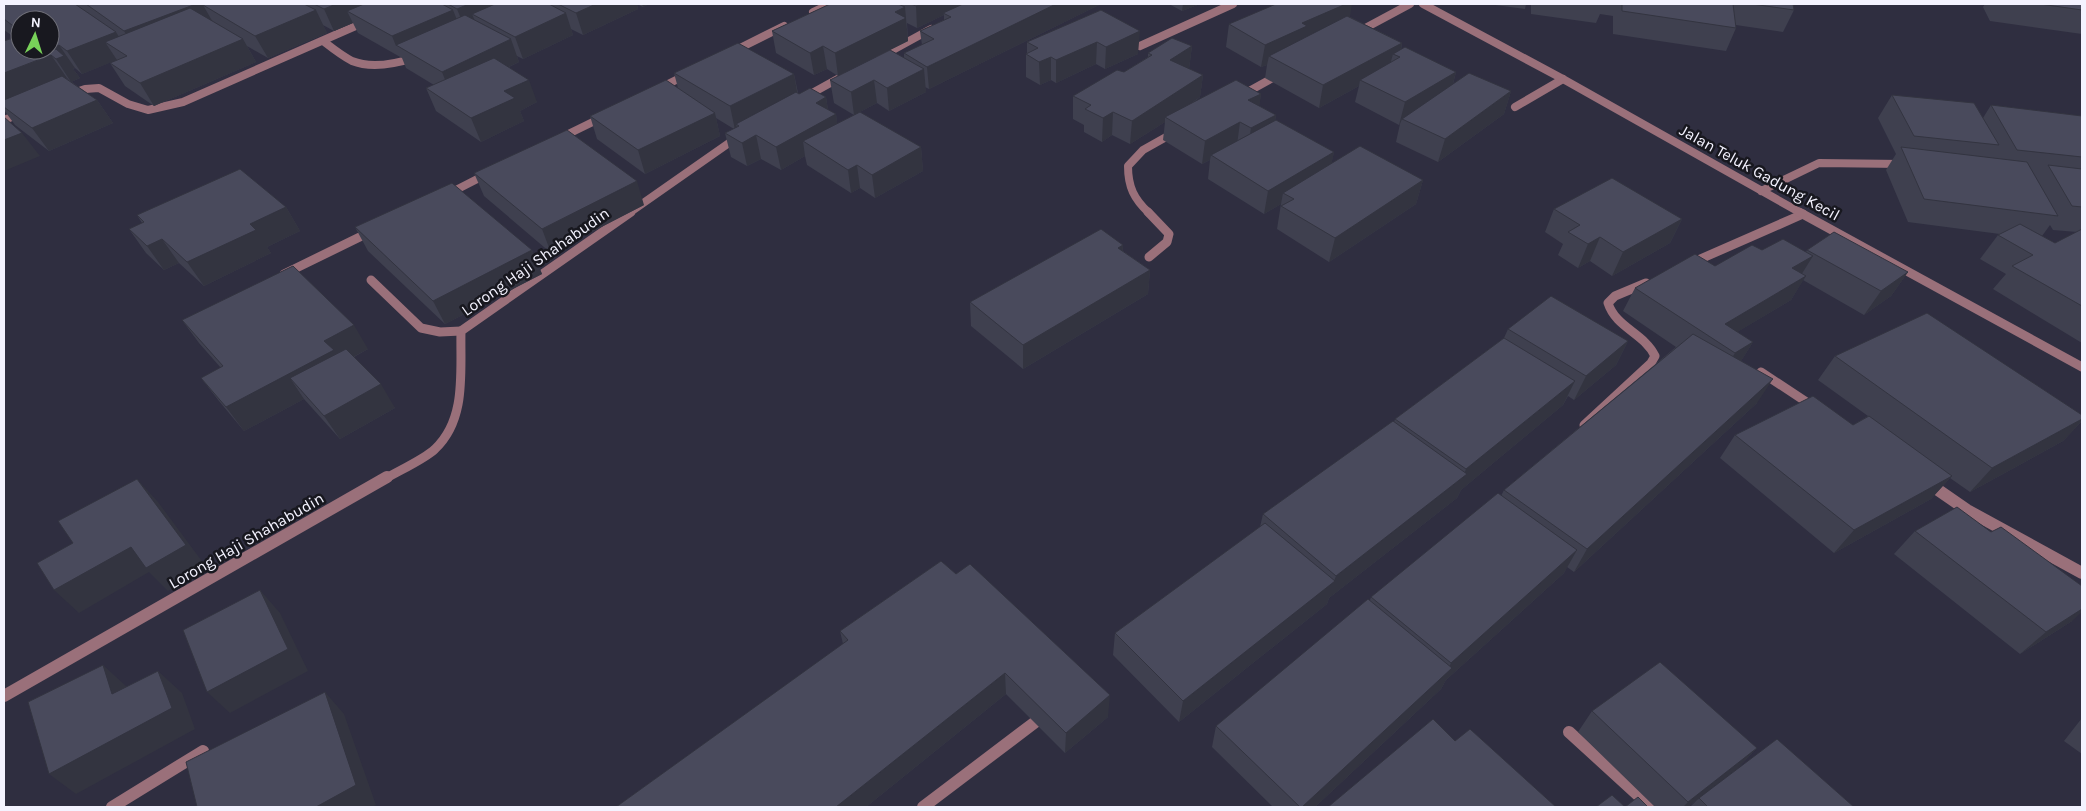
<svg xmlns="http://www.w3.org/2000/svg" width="2086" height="811" viewBox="0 0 2086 811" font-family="Karla,sans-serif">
<rect width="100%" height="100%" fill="#2f2e40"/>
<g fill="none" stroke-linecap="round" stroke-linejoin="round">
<path stroke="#9a707a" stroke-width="8" d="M1515 107 1563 79"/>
<path stroke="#9a707a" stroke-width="9" d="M1689 264 1803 214
M371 280 421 328 440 332 461 331
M1584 425 1651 363 1655 356C1644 333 1616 328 1608 303L1615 296 1646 283"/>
<path stroke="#9a707a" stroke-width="8" d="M1423 4 1563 79 1801 213
M813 12 830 4
M1356 33 1410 4
M323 41C332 48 342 56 352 61 372 69 395 64 414 58
M1140 46 1233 4
M732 52 784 26
M880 57 931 29
M658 89 688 74
M70 94 85 89 99 88 128 104 148 110 183 102 367 21
M1242 95 1280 74
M805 97 843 76
M4 120 22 113
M560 138 603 117
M1761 191 1819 163 1902 164
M448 194 489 173
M629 213 739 136
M1149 213C1134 199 1128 187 1128 166L1143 150 1175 132"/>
<path stroke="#9a707a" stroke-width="9" d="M1148 212 1169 234 1167 242 1149 257
M1799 212 2082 367
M284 274 372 231
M1761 372 1814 407
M385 479C398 471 425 459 435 449 467 419 460 371 461 331L631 212"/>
<path stroke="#9a707a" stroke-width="12" d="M1928 483 1967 510 2082 573
M4 696 387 477
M1569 732 1651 807
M112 807 203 751
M923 807 1038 720"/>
</g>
<path fill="#3f404f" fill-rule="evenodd" d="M4 4H649L643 7 637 4 638 9 583 35 571 29 573 35 523 59 517 56 519 62 509 67 537 102 520 111 524 121 481 142 436 111 426 88 434 85 406 68 402 58 358 33 353 23 334 31 323 25 327 33 268 58 247 46 256 62 154 106 125 86 110 63 116 60 82 74 75 68 73 69 80 78 71 82 67 78H66L97 100 113 123 49 151 15 125 4 110V41L14 37 4 30ZM20 20 50 50H20Z
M830 4H1101L929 89 925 87 926 92 889 111 877 103 854 115 834 103 830 80 904 58V53L922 45 920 31 944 20V15L917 28 907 23 908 41 838 76 827 69 814 75 776 53 772 31Z
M1169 4H1200L1182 11Z
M1488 4H1526L1525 9Z
M1531 4H1793L1794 10 1783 32 1736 25V28L1726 51 1613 34V16L1600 14 1596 23 1531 14Z
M1985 4H2082V34L1990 21 1983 7Z
M1101 10 1138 54 1105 69 1096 64 1056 83 1051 80 1040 85 1026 77V54L1027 53V42Z
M1350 17 1402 43 1401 50 1456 72 1453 84 1511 91 1504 114 1438 162 1396 142 1400 124 1399 125 1355 102 1359 86 1319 108 1265 78 1267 65 1261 67 1226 47 1229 24Z
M1192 46 1189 69 1203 75 1200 97 1194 102 1261 94 1259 106 1276 115 1275 121 1334 152 1331 164 1423 180 1416 204 1329 262 1277 229 1281 204 1264 214 1208 179 1210 160 1202 164 1163 140 1165 122 1130 144 1112 135 1102 142 1084 132V125L1073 119V96L1124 72 1148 57V53Z
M674 73 794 74 798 93 799 94 826 97 828 110 836 114 837 123 921 147 923 171 875 198 860 188 851 193 807 165 805 156 781 170 761 159 747 166 731 157 725 133 734 129 716 118 720 136 645 174 597 139 590 116 678 88Z
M1892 95 1983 118 1991 105 2082 116V343L1993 289 2006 274 1980 259 1998 235 2000 234 1908 222 1886 170 1896 154 1878 118ZM2050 225 2053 230 2077 232 2055 243 2042 236Z
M474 173 644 205 551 253 484 196Z
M286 207 300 231 267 247 271 253 204 286 179 263 164 270 146 253 129 229 142 223 137 215Z
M1554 209 1682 219 1670 243 1612 276 1590 261 1578 268 1558 255 1563 244 1545 232Z
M355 227 532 250 542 274 445 324 368 251Z
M1123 245V251L1150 270 1148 294 1023 369 971 326 970 302Z
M1762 250 1806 252 1807 250 1908 272 1891 296 1864 315 1803 280 1791 300 1737 332 1753 342 1741 361 1757 403 1574 572 1567 567 1564 573 1446 680 1441 689 1315 807H1273L1212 747 1216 726 1370 600 1371 597 1501 496 1504 490 1676 347 1623 311 1635 288 1715 266Z
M182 320 368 349 354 357 395 408 340 439 304 399 244 431 219 401 201 378 221 368 199 343Z
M1508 329 1628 341 1616 365 1574 400 1568 396 1563 405 1461 490 1457 498 1329 598 1327 604 1179 722 1113 655 1115 633 1260 527 1263 514 1394 422 1395 419 1504 338Z
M1835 356 2082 415V421L2063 441 1970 492 1950 478 1931 499 1834 553 1720 458 1735 435 1853 425 1868 416 1818 380Z
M1915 531 2072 621 2020 654 1894 554Z
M941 561 1108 717 1065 753 1006 694 866 807H616L843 644 840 631Z
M1592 711 1757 748 1737 769 1854 807H1690L1698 799 1688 807H1655L1578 732Z
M2082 718V754L2064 741Z"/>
<path fill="#333440" d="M196 4H245L203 5 214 24 139 53 124 31Z
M336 4H390L347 11 353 23 334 31 324 9Z
M469 4H522L472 14 477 26 466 31 457 9Z
M596 4H637L638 9 583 35 576 13Z
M642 4H649L643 7Z
M920 4H964L943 13 944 15 917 28 916 6Z
M1056 4H1101L929 89 927 67Z
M1183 4H1200L1182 11Z
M1346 4H1352L1349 23 1269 56 1267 65 1261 67 1265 45 1302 23Z
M905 7 908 41 838 76 835 53 895 12Z
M316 10 327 33 268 58 255 36Z
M453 10 462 32 396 46 392 36Z
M566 13 573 35 523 59 515 37Z
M1140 31 1138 54 1105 69 1106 47Z
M116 32 130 55 105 42 117 60 82 74 67 51Z
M243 39 256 62 154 106 140 83Z
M511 39 519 62 451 95 442 72Z
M1097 42 1096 64 1056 83V60Z
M1402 43 1399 57 1393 54 1389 69 1360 80 1359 86 1319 108 1323 85Z
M59 45 75 68 73 69 80 78 71 82 56 59 51 55 67 78 11 99 4 107V73L50 56 46 51 50 50V49Z
M823 46 827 69 814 75 810 53Z
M1192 46 1189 69 1170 60Z
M1051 57V80L1040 85 1039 62Z
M924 69 926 92 889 111 887 88Z
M1456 72 1450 94 1402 119 1400 124 1399 125 1405 102Z
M794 74 798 97 739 126 736 124 737 128 735 130 730 106Z
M1203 75 1200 97 1168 119 1165 117V122L1130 144 1132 121Z
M529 80 537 102 520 111 524 121 481 142 471 118 504 91Z
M874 80 877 103 854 115 851 92Z
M1511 91 1504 114 1438 162 1445 139Z
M1261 94 1258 117 1248 100Z
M826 97 829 117 836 114 839 137 803 141 805 156 781 170 776 147 816 103Z
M97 100 113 123 49 151 32 128Z
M1113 112 1112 135 1102 142 1103 118Z
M715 113 720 136 645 174 638 150Z
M1276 115 1272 138 1247 152 1251 128Z
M1240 122 1237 145 1211 155 1210 160 1202 164 1205 141Z
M22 133 40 156 4 171V140Z
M756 135 761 159 747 166 742 143Z
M921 147 923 171 875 198 872 175Z
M1334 152 1329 176 1283 193 1281 204 1264 214 1268 191Z
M857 165 860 188 851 193 848 170Z
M1423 180 1416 204 1329 262 1335 238Z
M637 181 644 205 551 253 542 229Z
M286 207 300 231 267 247 271 253 204 286 187 262 250 224Z
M1682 219 1670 243 1612 276 1623 252Z
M1600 237 1590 261 1578 268 1588 244Z
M162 239 179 263 164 270 147 246Z
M1123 245 1122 268 1118 248Z
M532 250 542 274 445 324 433 301Z
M1813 256 1798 280 1792 268Z
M1150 270 1148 294 1023 369V345Z
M1908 272 1891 296 1864 315 1881 291Z
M1806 276 1791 300 1719 343 1725 324Z
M354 325 368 349 342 363 290 378 304 399 244 431 226 407 324 341Z
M1628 341 1616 365 1574 400 1586 376Z
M1753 342 1738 366 1720 377 1735 353Z
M1773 379 1757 403 1574 572 1587 549Z
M1575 381 1563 405 1461 490 1457 498 1329 598 1327 604 1179 722 1183 701 1334 581 1336 576 1463 477 1466 469Z
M381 384 395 408 340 439 324 416Z
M2082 419V421L2063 441 1970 492 1992 468Z
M1952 476 1931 499 1834 553 1854 530Z
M137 479 158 502 207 568 168 591 149 572 79 613 54 590Z
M1577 550 1564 573 1446 680 1441 689 1315 807H1302L1446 673 1451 663Z
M260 590 280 613 308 671 230 713 207 692Z
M2082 609V612L2072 621 2020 654 2046 632Z
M103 665 127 687 112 694Z
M158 671 182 693 195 729 76 794 49 774Z
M1005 673 1006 694 866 807H836Z
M325 692 344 714 376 805 373 807H316Z
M1110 695 1108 717 1065 753 1066 733Z
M1757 748 1737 769 1688 807H1683L1688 802Z"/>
<path fill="#494a5c" stroke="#333440" d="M4 4H75L116 32 67 51 59 45 50 49V20H20V31L4 19Z
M86 4H196L124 31Z
M207 4H304L316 10 255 36 203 5Z
M314 4H336L324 9Z
M364 4H442L453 10 392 36 347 11Z
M448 4H469L457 9Z
M495 4H549L566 13 515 37 472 14Z
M558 4H596L576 13Z
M830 4H898L905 7 895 12 906 18 835 53 823 46 810 53 772 31Z
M911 4H920L916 6Z
M963 4H1056L927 67 904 53 934 39 920 31 951 17 943 13Z
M1276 4H1346L1302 23 1307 26 1265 45 1229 24Z
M1622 4H1733L1736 28 1622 11Z
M1752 4H1793L1794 10Z
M2040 4H2082V10Z
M190 8 243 39 140 83 110 63 127 56 105 42Z
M1101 10 1140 31 1106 47 1097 42 1056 60 1051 57 1039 62 1026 54 1038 48 1027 42Z
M465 15 511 39 442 72 396 45Z
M1347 16 1402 43 1323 85 1269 56Z
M16 37 19 40 20 39V50H39L43 54 56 49 64 56 56 59 51 55 4 73V41Z
M1172 38 1192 46 1170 60 1203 75 1132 121 1113 112 1103 118 1085 109 1091 105 1073 96 1117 70 1124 72 1152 55 1148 53Z
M738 43 794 74 730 106 674 73Z
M1405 47 1456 72 1405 102 1360 80 1400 57 1393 54Z
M890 50 924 69 887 88 874 80 851 92 830 80Z
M494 58 529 80 504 91 515 98 471 118 426 88Z
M1469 73 1511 91 1445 139 1402 119Z
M62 76 97 100 32 128 4 107V100Z
M666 80 715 113 638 150 590 116Z
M1236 80 1261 94 1248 100 1276 115 1251 128 1240 122 1205 141 1165 117Z
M810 88 826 97 816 103 836 114 776 147 756 135 742 143 725 133 739 126 736 124 796 92 799 94Z
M1892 95 1974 103 1999 145 1914 136Z
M1991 105 2082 116V157L2017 150Z
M860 112 921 147 872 175 857 165 848 170 803 141Z
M4 117 22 133 4 140Z
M1276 120 1334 152 1268 191 1211 155Z
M567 130 637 181 542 229 474 173Z
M1360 146 1423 180 1335 238 1281 206 1294 199 1283 193Z
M1901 147 2027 162 2058 216 1924 199Z
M2048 165 2082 169V207L2072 206Z
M240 169 286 207 250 224 256 230 187 262 162 239 147 246 129 229 144 222 137 215Z
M1612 178 1682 219 1623 252 1600 237 1588 244 1568 232 1580 225 1554 209Z
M452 183 532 250 433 301 355 227Z
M2020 224 2055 243 2082 229V306L2012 266 2033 255 1998 235Z
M1101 229 1123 245 1118 248 1150 270 1023 345 970 302Z
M1834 232 1908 272 1881 291 1807 250Z
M1783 239 1813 256 1792 268 1806 276 1725 324 1753 342 1735 353 1635 288 1695 254 1715 266 1752 245 1762 250Z
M293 266 354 325 324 341 334 350 226 407 201 378 223 366 182 320Z
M1551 296 1628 341 1586 376 1508 329Z
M1927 313 2082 415V419L1992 468 1835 356Z
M1693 334 1773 379 1587 549 1504 490Z
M1504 338 1575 381 1466 469 1395 419Z
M346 349 381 384 324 416 290 378Z
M1813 396 1853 425 1869 416 1952 476 1854 530 1735 435Z
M1393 421 1467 474 1336 576 1263 514Z
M137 479 186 545 146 568 131 547 54 590 37 563 73 543 58 521Z
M1498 493 1577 550 1451 663 1371 597Z
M1957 507 1991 532 2001 527 2082 586V609L2046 632 1915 531Z
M1265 523 1335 581 1183 701 1115 633Z
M941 561 956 574 970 564 1110 695 1066 733 1005 673 836 807H616L848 640 840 631Z
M260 590 288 649 207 692 183 630Z
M1368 599 1452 668 1302 807H1300L1216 726Z
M1660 662 1757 748 1688 802 1592 711Z
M103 665 112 694 158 671 172 708 49 774 28 702Z
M325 692 356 785 316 807H197L186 762Z
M1433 719 1455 741 1470 729 1556 807H1328Z
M1777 739 1854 807H1708L1699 798Z
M1612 795 1625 807 1638 797 1648 807H1596Z"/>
<g text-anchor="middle" stroke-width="5" stroke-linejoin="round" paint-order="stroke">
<g font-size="16" fill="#f4f3ff" stroke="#18181f">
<text transform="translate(1760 172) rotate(29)" y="6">Jalan Teluk Gadung Kecil</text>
<text transform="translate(535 261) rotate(-35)" y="6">Lorong Haji Shahabudin</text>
<text transform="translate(246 540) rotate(-30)" y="6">Lorong Haji Shahabudin</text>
</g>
</g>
<rect width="2086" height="811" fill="none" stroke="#f4f3ff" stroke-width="10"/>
<g transform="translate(35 35) rotate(4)"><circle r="24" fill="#18181f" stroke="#707079"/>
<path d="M0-4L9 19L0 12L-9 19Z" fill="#78d259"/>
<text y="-8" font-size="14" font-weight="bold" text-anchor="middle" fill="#f4f3ff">N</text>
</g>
</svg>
